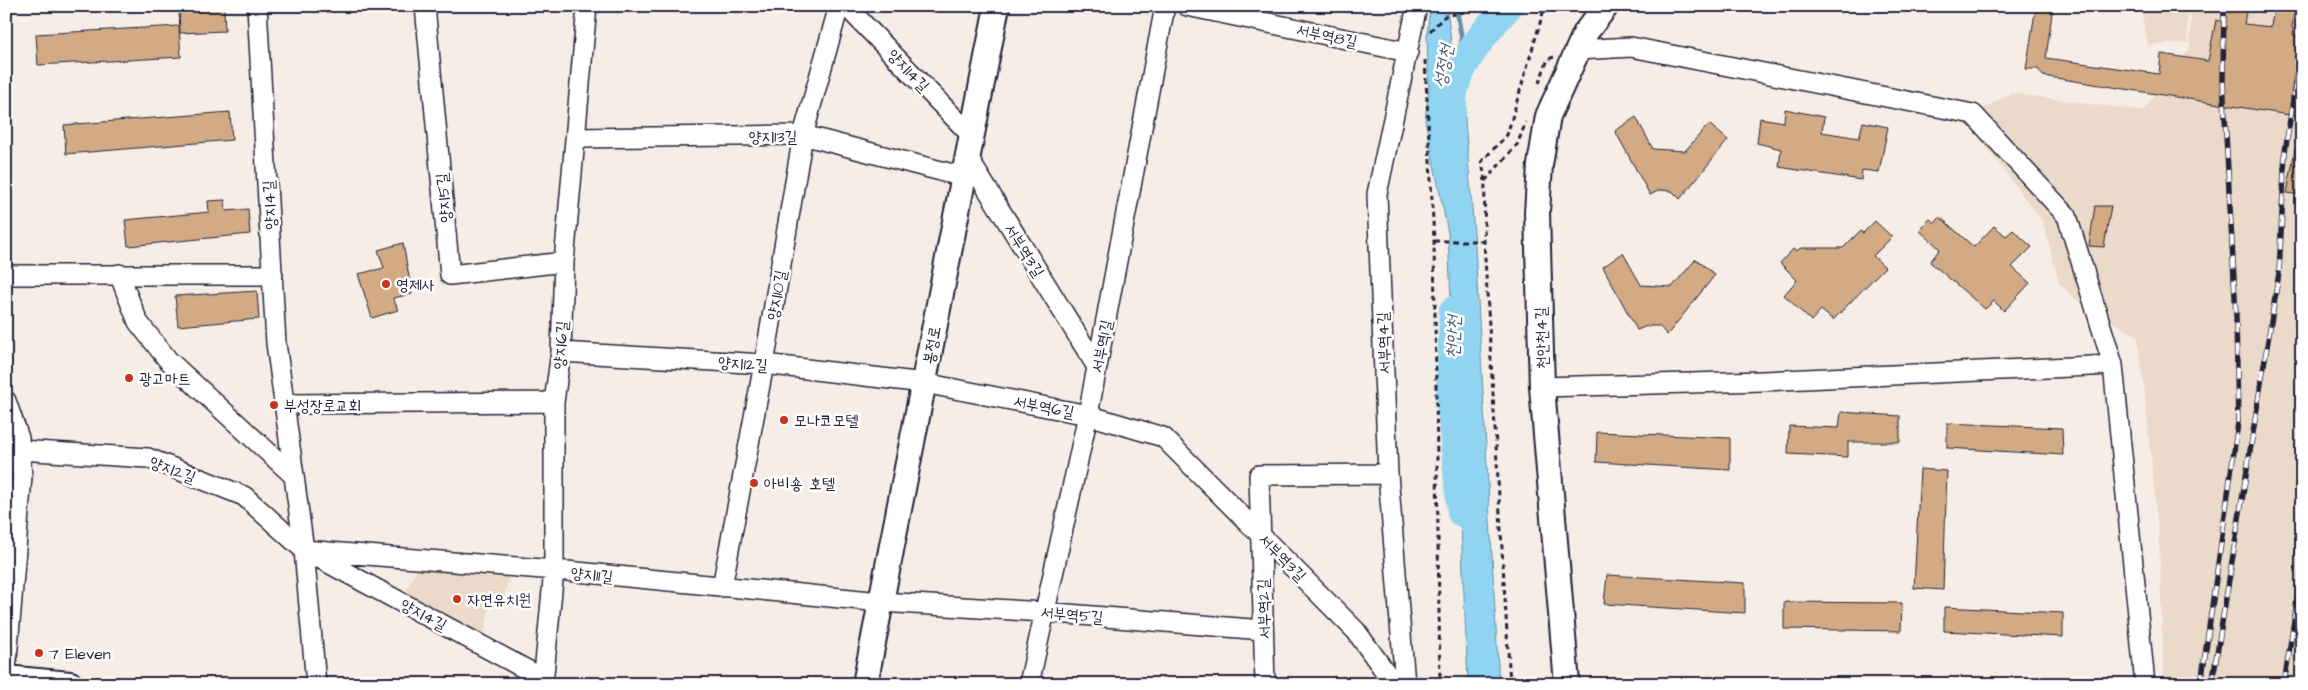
<svg xmlns="http://www.w3.org/2000/svg" width="2308" height="690" viewBox="0 0 2308 690" font-family="'Architects Daughter','Poor Story',sans-serif">
<rect width="100%" height="100%" fill="#f6eee6"/>
<filter id="ink" filterUnits="userSpaceOnUse"><feTurbulence type="fractalNoise" baseFrequency=".02" numOctaves="2"/><feDisplacementMap in="SourceGraphic" scale="10" xChannelSelector="R" yChannelSelector="G"/><feConvolveMatrix kernelMatrix="1 2 1 2 8 2 1 2 1" color-interpolation-filters="sRGB"/></filter>
<g filter="url(#ink)">
<path fill="#ebdac9" d="M2140 6H2187L2188 43 2148 45Z
M2191 6H2302V684H2164L2159 541 2144 387 2137 336 2080 303 2059 283 2043 222 1965 119 2011 93 2143 111 2190 48Z
M6 442 13 481 6 580Z
M418 566 509 575 503 604 490 603 484 638 404 596Z"/>
<path fill="#91d4f2" stroke="#658da9" d="M1430 6H1447L1452 52 1461 69 1475 246 1499 684H1468L1448 233 1425 120 1429 90 1427 36Z"/>
<g fill="none" stroke-linecap="round" stroke-linejoin="round">
<path stroke="#658da9" stroke-width="5" d="M1456 6 1462 40 1457 67"/>
<path stroke="#91d4f2" stroke-width="30" d="M1452 108C1449 73 1486 30 1508 6
M1454 311 1451 400 1462 512"/>
</g>
<path fill="#d2aa84" stroke="#22223b" d="M2036 6H2053L2046 58 2159 74 2161 54 2208 61 2216 20 2224 22 2227 6H2247L2244 24 2271 27 2274 6H2295L2292 28 2294 29 2293 35 2299 36 2291 97 2302 99V117L2043 76 2038 69H2026Z
M224 8 225 31 180 33 179 10Z
M179 26 181 57 38 65 36 34Z
M1785 109 1824 117 1822 132 1859 138 1863 122 1888 127 1879 172 1862 170 1861 180 1779 167 1781 149 1757 143 1760 118 1784 122Z
M230 112 232 140 66 154 64 125Z
M1636 117 1653 149 1685 151 1709 124 1728 140 1680 199 1672 191 1660 190 1650 195 1615 131Z
M2295 149 2302 150V195L2287 193Z
M225 200 226 211 248 209 250 234 128 246 125 220 209 212 208 201Z
M2095 206H2111L2104 247 2089 246Z
M1940 217 1974 247 1994 226 2006 236 2013 230 2032 247 2012 267 2030 283 2004 311 1994 301 1985 309 1930 262 1940 249 1919 230 1930 219 1935 223Z
M1875 221 1892 237 1873 256 1885 267 1833 320 1821 310 1811 321 1784 295 1797 280 1780 263 1793 249 1796 251 1801 248H1843L1860 231 1863 233Z
M403 243 412 294 393 298 398 310 372 318 358 274 384 268 378 250Z
M1623 253 1641 285 1672 287 1696 259 1715 275 1667 335 1659 326H1647L1637 330 1603 267Z
M257 291 259 319 178 326 175 296Z
M1841 412 1900 416V442H1848V457L1788 454 1789 426 1839 428Z
M1947 423 2062 428 2063 455 1947 448Z
M1597 432 1730 438V470L1596 462Z
M1920 469 1947 471 1943 590 1914 588Z
M1607 575 1745 583V613L1604 604Z
M1784 602 1902 603 1901 631 1784 629Z
M1944 607 2063 613V637L1944 631Z"/>
<g fill="none" stroke-linecap="round" stroke-linejoin="round">
<defs>
<path id="minor" d="M257 6 276 343 304 550 316 684
M425 6 450 275 564 262
M846 6 971 135
M1187 6 1408 52
M1578 50 1631 47 1973 114 2067 216 2113 365
M576 138 803 135 964 177
M968 158 1097 367
M119 274 138 322 168 360 293 475
M6 275H273
M561 352 764 364 924 383 1088 415 1163 437 1356 631 1394 684
M1542 387 1763 381 2113 365 2145 684
M6 401 19 438 22 476 6 671
M284 404 554 402
M19 450 148 458 244 496 304 550 544 679
M304 550 567 571 881 602 1044 612 1263 630
M722 587 764 364 803 135 839 6
M543 684 554 570V402L561 352 564 262 587 6
M1029 684 1088 415 1165 6
M1265 684 1259 475 1388 474
M1405 684 1388 474 1377 194 1417 6"/>
<path id="tertiary" d="M6 678 70 684
M865 684 997 6
M1567 684 1542 387 1537 213 1540 165 1548 116 1586 32 1606 6"/>
</defs>
<use href="#minor" stroke="#22223b" stroke-width="22"/>
<use href="#tertiary" stroke="#22223b" stroke-width="28"/>
<path stroke="#22223b" stroke-width="3" stroke-dasharray="5 4" stroke-linecap="butt" d="M1430 31 1445 16 1492 6
M1425 60 1434 241 1440 684
M1539 83 1548 59 1554 57
M1485 181 1517 145 1526 122
M1434 241H1484
M1510 684 1484 241 1485 181 1482 161 1507 135 1545 6"/>
<use href="#minor" stroke="#fff" stroke-width="19"/>
<use href="#tertiary" stroke="#fff" stroke-width="24"/>
<defs>
<path id="rail" d="M2201 684 2238 423 2236 315 2223 80 2224 6
M2212 684 2279 273 2285 152 2302 41
M2284 684 2302 570"/>
</defs>
<use href="#rail" stroke="#22223b" stroke-width="5.5"/>
<use href="#rail" stroke="#fff" stroke-width="4" stroke-dasharray="11" stroke-linecap="butt"/>
</g>
</g>
<g fill="#c8321e" stroke="#fff" stroke-width="2">
<circle cx="386" cy="284" r="5"/>
<circle cx="129" cy="378" r="5"/>
<circle cx="274" cy="405" r="5"/>
<circle cx="784" cy="420" r="5"/>
<circle cx="754" cy="483" r="5"/>
<circle cx="457" cy="599" r="5"/>
<circle cx="39" cy="653" r="5"/>
</g>
<g text-anchor="middle" stroke-width="5" stroke-linejoin="round" paint-order="stroke">
<g font-size="16" fill="#22223b" stroke="#fff">
<text transform="translate(1327 35) rotate(12)" y="6">서부역8길</text>
<text transform="translate(909 70) rotate(46)" y="6">양지14길</text>
<text x="773" y="142">양지13길</text>
<text transform="translate(443 198) rotate(-95)" y="6">양지5길</text>
<text transform="translate(269 205) rotate(-93)" y="6">양지4길</text>
<text transform="translate(1025 250) rotate(58)" y="6">서부역3길</text>
<text transform="translate(776 295) rotate(-80)" y="6">양지10길</text>
<text transform="translate(1541 338) rotate(-92)" y="6">천안천4길</text>
<text transform="translate(1383 343) rotate(-92)" y="6">서부역4길</text>
<text transform="translate(560 345) rotate(-86)" y="6">양지6길</text>
<text transform="translate(931 345) rotate(-79)" y="6">봉정로</text>
<text transform="translate(1101 346) rotate(-79)" y="6">서부역1길</text>
<text transform="translate(743 363) rotate(4)" y="6">양지12길</text>
<text transform="translate(1044 406) rotate(11)" y="6">서부역6길</text>
<text transform="translate(173 469) rotate(21)" y="6">양지2길</text>
<text transform="translate(1283 557) rotate(45)" y="6">서부역3길</text>
<text transform="translate(592 574) rotate(6)" y="6">양지11길</text>
<text transform="translate(1263 609) rotate(-92)" y="6">서부역2길</text>
<text transform="translate(424 614) rotate(28)" y="6">양지4길</text>
<text transform="translate(1072 614) rotate(5)" y="6">서부역5길</text>
</g>
<g font-size="16" fill="#22223b" stroke="#fff" text-anchor="start">
<text x="396" y="290">영제사</text>
<text x="139" y="384">광고마트</text>
<text x="284" y="411">부성장로교회</text>
<text x="794" y="426">모나코모텔</text>
<text x="764" y="489">아비숑 호텔</text>
<text x="467" y="605">자연유치원</text>
<text x="49" y="659">7 Eleven</text>
</g>
<g font-size="18" font-style="italic" fill="#435772" stroke="#fff">
<text transform="translate(1443 66) rotate(-80)" y="6">성정천</text>
<text transform="translate(1453 337) rotate(-88)" y="6">천안천</text>
</g>
</g>
<rect width="2308" height="690" fill="none" stroke="#fff" stroke-width="25"/>
<rect x="12" y="12" width="2283" height="665" fill="none" stroke="#22223b" stroke-width="2" filter="url(#ink)"/>
</svg>
